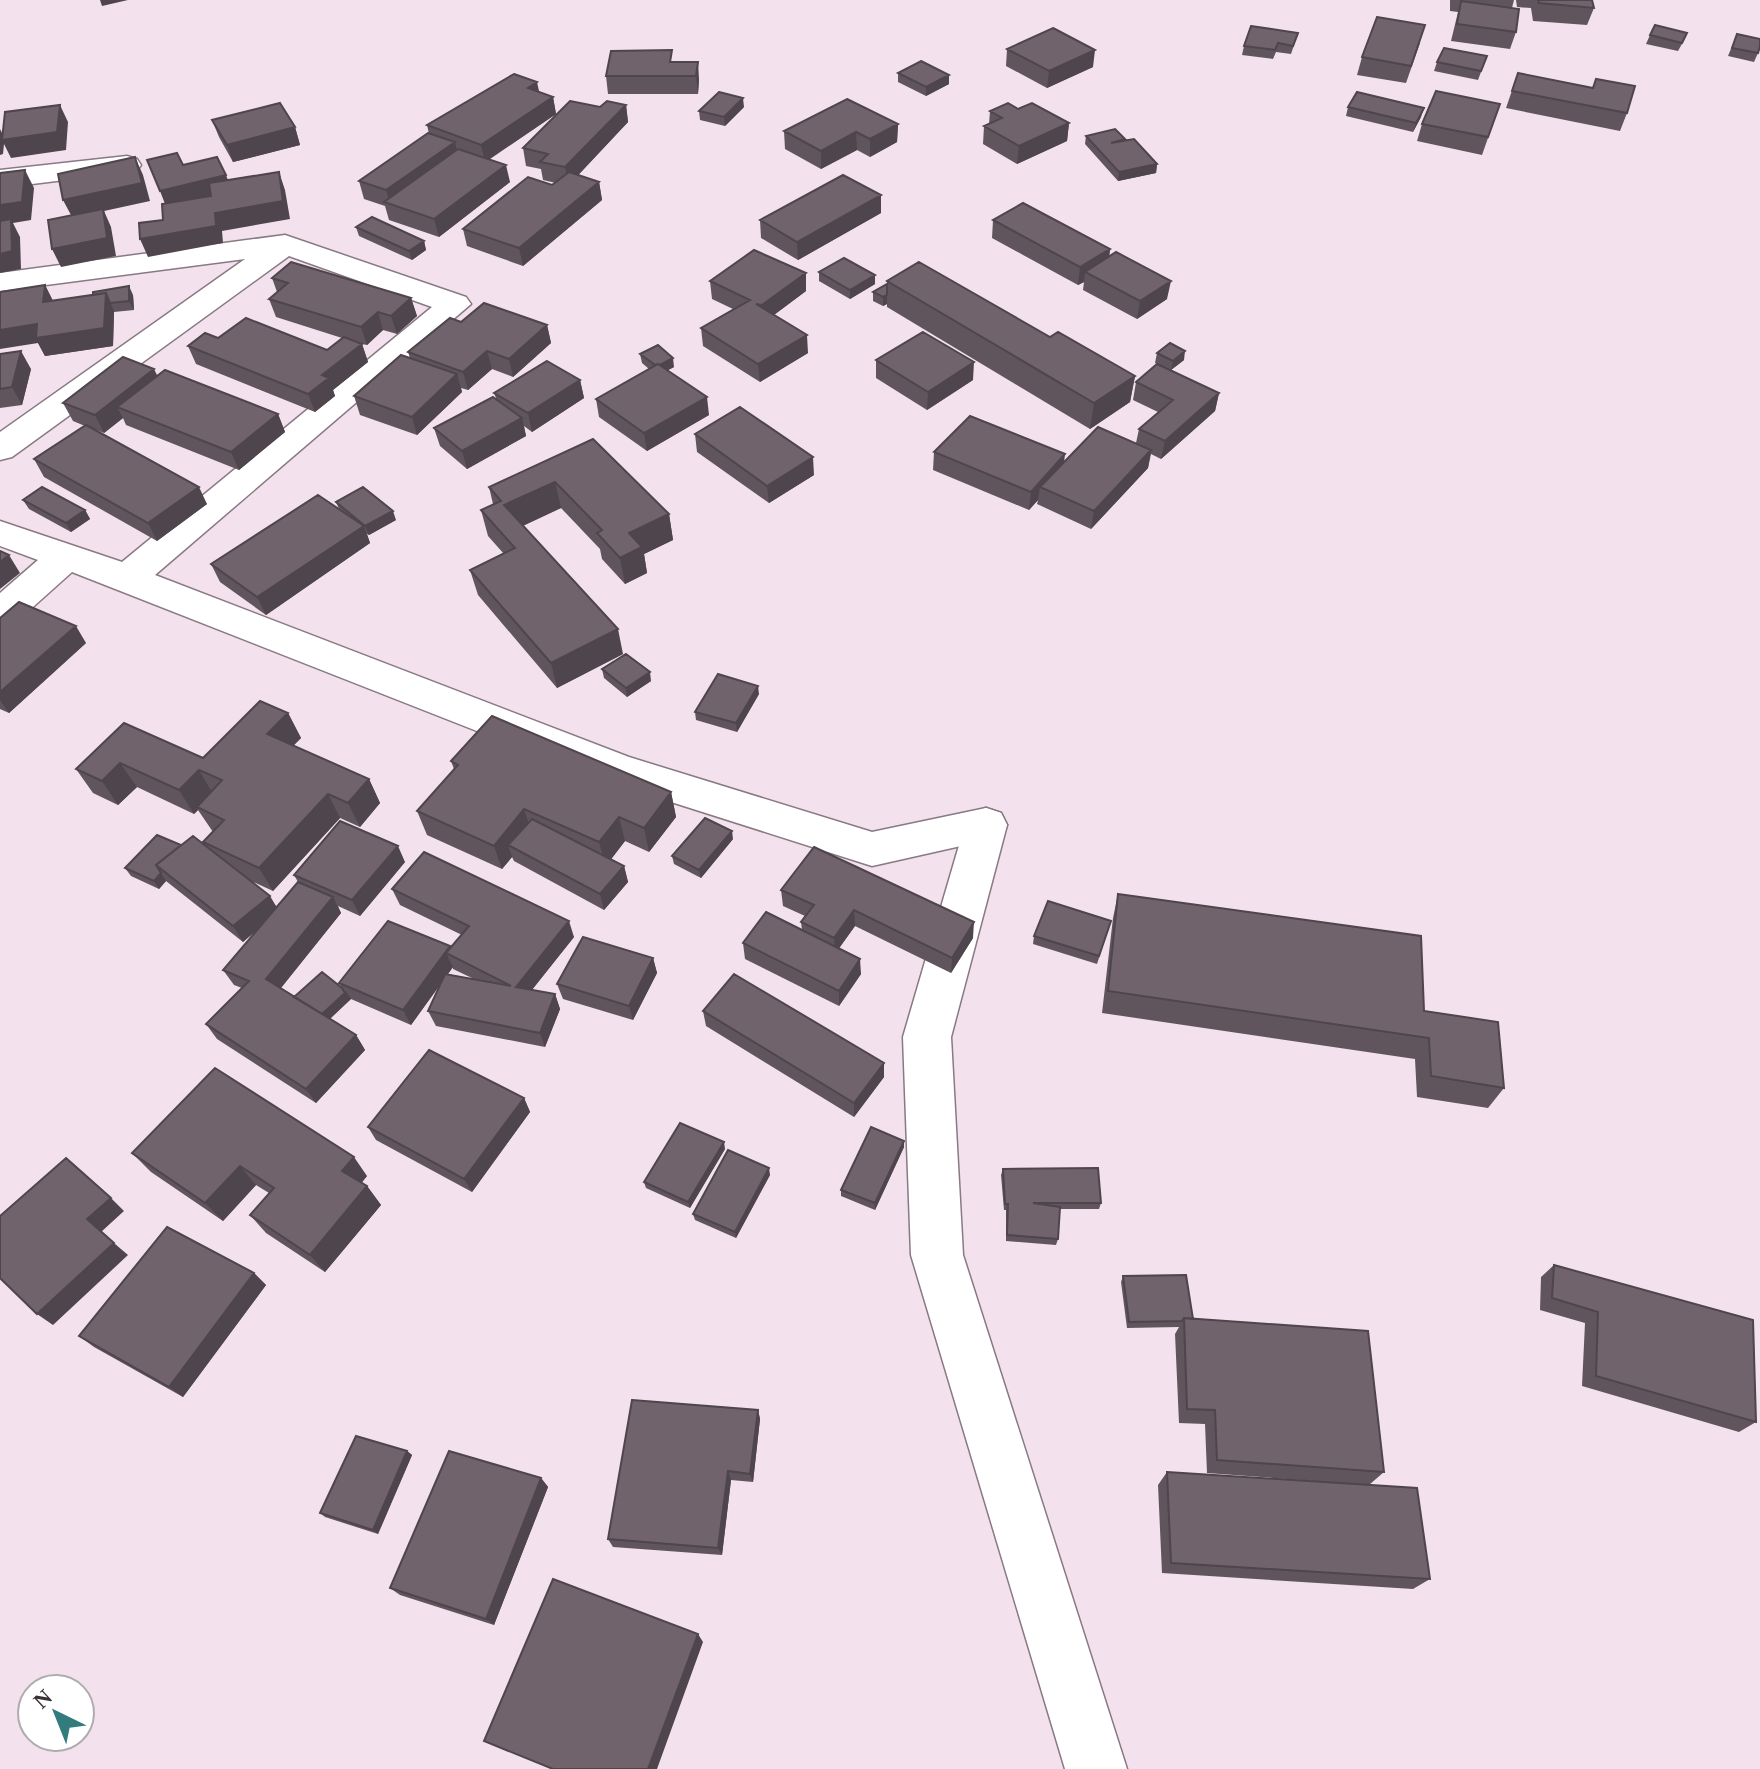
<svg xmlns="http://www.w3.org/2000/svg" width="1760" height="1769" viewBox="0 0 1760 1769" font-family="'Times New Roman',serif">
<rect width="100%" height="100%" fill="#f3e2ed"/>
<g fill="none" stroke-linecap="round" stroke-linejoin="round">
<defs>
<path id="street" d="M127 156 137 159 141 165 137 171 0 188V170Z
M285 235 466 297 471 304 155 575 629 757 872 832 986 808 1001 813 1007 825 1001 837 872 866 602 780 72 572 14 624 0 628V593L38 560 0 546V521L122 562 432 307 289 256 12 457 0 460V432L245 259 0 291V273Z"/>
<path id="secondary" d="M986 808 1001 813 1007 825 951 1037 963 1255 1127 1769H1065L911 1255 903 1037 965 825 971 813Z"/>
</defs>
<use href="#street" stroke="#887983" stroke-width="3"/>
<use href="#secondary" stroke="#887983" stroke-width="3"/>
<use href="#street" fill="#fff" fill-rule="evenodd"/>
<use href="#secondary" fill="#fff" fill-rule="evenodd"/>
</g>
<path fill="#61555d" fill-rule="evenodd" d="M1450 0H1514L1512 8 1516 32 1510 49 1451 41 1458 12 1450 11Z
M1516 0H1592L1594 8 1587 25 1533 21 1531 8 1517 7Z
M1298 33 1291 54 1276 52 1273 59 1242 55 1244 46Z
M1737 34 1758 53 1754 62 1728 56Z
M1650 35 1683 42 1678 51 1646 44Z
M1420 43 1406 83 1357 75 1362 57Z
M1007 49 1093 67 1047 88 1006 66Z
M1487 56 1478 80 1434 71 1437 62Z
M674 62 699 79 698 94H608L606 76Z
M898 73 949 75V84L926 96 898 82Z
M1518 73 1627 113 1620 131 1506 108Z
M539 92 553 97 556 114 490 159 510 182 439 237 389 220 385 206 364 199 359 181 429 134 427 125Z
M1500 104 1482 155 1417 141 1422 124Z
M626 105 628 122 578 175 599 182 602 200 523 266 467 246 463 229 556 183 543 180 541 169 526 166 523 148 600 107Z
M744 107 725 126 700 120 699 111Z
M1348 107 1421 117 1413 132 1346 116Z
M990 111 1069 123 1067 141 1017 164 983 144 984 126 989 124Z
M212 120 295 127 300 145 233 162 219 137Z
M898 124 897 142 870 157 857 150 821 169 785 149 784 131Z
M1086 136 1124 141 1157 164 1156 173 1118 181 1085 144Z
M881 213 798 260 761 238 760 220Z
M993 220 1110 249 1109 257 1167 299 1137 319 1083 290 1084 282 1078 285 992 238Z
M356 227 424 241 426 250 412 260 359 236Z
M819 272 875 275V284L850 299 819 281Z
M272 278 411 298 417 316 397 334 383 330 367 345 362 344 368 362 333 390 335 396 315 412 196 364 188 346 218 338 327 350 342 338 276 317 269 299 277 292Z
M710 281 806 291 774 315 808 353 760 382 703 346 701 328 733 309 712 299Z
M887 281 1050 337 1135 376 1130 402 1090 429 887 307V304L883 306 873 301V292L887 284Z
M45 285 53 301 133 295 134 310 114 312 113 346 45 356 38 343Z
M461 322 547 325 551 343 513 377 492 369 468 390 461 388 462 392 417 435 360 415 354 396 410 358 408 352Z
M1157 353 1184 360 1171 370 1219 393 1215 411 1161 459 1151 454 1148 468 1091 529 1037 504 1038 500 1029 510 933 470 934 452 1064 462 1136 443 1139 429 1158 412 1133 400 1136 382 1162 366 1155 363Z
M0 354 31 369 22 405 0 408Z
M640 354 674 367 668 370 709 415 647 451 599 417 596 399 649 369 642 363Z
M876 360 973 380 927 410 876 378Z
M158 376 278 414 285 432 239 470 126 425 123 418 104 433 89 427 207 504 157 541 44 477 34 459 85 426 73 421 63 403Z
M580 380 584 398 532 432 524 426 526 436 467 469 440 446 434 428 496 398 494 393Z
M695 434 814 475 769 503 697 452Z
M593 439 669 514 673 540 644 554 647 573 625 584 602 559 600 549 561 508 523 526 623 654 557 688 478 595 470 570 504 554 488 536 481 510 493 504 489 487Z
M23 500 85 510 90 519 71 532 29 509Z
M336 502 396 520 369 535 367 534 370 543 266 615 220 582 211 564 339 509Z
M0 618 86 643 9 713 0 709Z
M602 669 651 681 627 697 604 678Z
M759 694 737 732 696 720 695 712Z
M288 713 301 738 293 746 369 779 380 803 360 827 340 818 273 891 251 881 277 907 298 882 294 875 405 862 360 916 338 906 341 913 281 988 294 997 342 988 339 983 450 946 451 948 462 935 400 905 392 889 574 937 532 990 555 994 560 1009 545 1047 436 1026 428 1011 439 986 411 1025 351 999 330 1019 356 1035 365 1050 316 1103 217 1039 206 1024 242 988 234 985 223 970 257 930 243 942 166 881 159 889 131 876 125 868 181 845 207 847 203 842 213 832 198 810 194 814 137 787 118 805 93 793 76 769 124 723 203 758ZM453 967V969L474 979 448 974Z
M451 761 671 792 676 817 649 852 625 841 611 859 624 866 628 882 604 910 514 861 512 857 502 869 427 835 417 811 454 769Z
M733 839 701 878 674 864 672 856Z
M781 890 973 938 951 973 855 926 839 948 861 974 839 1006 745 959 743 943 802 930 801 922 805 916 783 906Z
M1118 894 1424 1011 1504 1088 1488 1108 1417 1097 1415 1059 1102 1013 1113 918Z
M1111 921 1097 964 1033 944 1034 936Z
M653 958 657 973 633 1020 563 999 557 984Z
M703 1011 884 1077 854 1117 706 1026Z
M524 1098 530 1112 472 1192 376 1140 368 1127Z
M904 1141V1147L875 1210 841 1196V1190Z
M725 1149 690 1208 646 1188 644 1182Z
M132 1153 367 1176 361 1183 367 1186 381 1205 325 1272 266 1233 250 1215 269 1193 256 1185 223 1221 151 1172Z
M1003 1169 1101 1203 1099 1209H1059L1058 1239 1056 1245 1006 1241V1210H1004L1001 1175Z
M770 1175 736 1238 695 1220 693 1214Z
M1554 1265 1756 1422 1739 1432 1582 1386 1585 1323 1540 1310 1541 1277Z
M254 1273 266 1285 183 1397 94 1347 79 1336Z
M1123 1276 1193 1319 1384 1472 1369 1485 1207 1473 1205 1424 1179 1423 1175 1334 1179 1327 1127 1328 1121 1282Z
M758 1410 760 1419 753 1482 731 1480 722 1555 613 1547 608 1539Z
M407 1451 412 1455 378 1534 325 1517 320 1513Z
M1167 1472 1430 1579 1413 1589 1162 1573 1158 1485Z
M541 1478 548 1487 494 1625 400 1595 390 1588Z"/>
<path fill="#4f454c" d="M100 0H128L102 6Z
M1095 50 1093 67 1047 88 1049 71Z
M698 62 699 79 698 94 696 76Z
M949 75V84L926 96V87Z
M537 82 541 100 528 88Z
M553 97 556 114 485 162 481 145Z
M743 98 744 107 725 126 724 117Z
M60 105 68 122 66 150 11 158 4 144 3 154 0 155V129L4 137Z
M626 105 628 122 569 185 565 167Z
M1424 108 1421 117 1413 132 1416 123Z
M1069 123 1067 141 1017 164 1019 146Z
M898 124 897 142 870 157V139Z
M295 127 300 145 233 162 227 145Z
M856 132 857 150 821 169V151Z
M455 142 459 160 390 204 386 190Z
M135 157 143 175 150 201 104 211 111 227 116 256 61 267 52 249 72 217 63 200Z
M1157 164 1156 173 1118 181 1119 172Z
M506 165 510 182 439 237 434 219Z
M25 170 34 188 31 220 13 223 20 237 21 269 0 273V205Z
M279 172 285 190 290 219 222 231 223 243 148 257 140 239 215 213Z
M226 175 233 193 167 209 160 191Z
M599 182 602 200 523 266 519 248Z
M881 195V213L798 260 797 242Z
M424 241 426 250 412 260 409 251Z
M1110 249 1108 267 1085 272 1084 282 1078 285 1080 267Z
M806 273V291L763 323 762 305Z
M875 275V284L850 299V290Z
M1171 281 1167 299 1137 319 1140 301Z
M45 285 54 303 43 302Z
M129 286 133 295 134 310 129 301Z
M106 293 114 311 113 346 45 356 38 343 0 349V330Z
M887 295V304L883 306V297Z
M411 298 417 316 397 334 391 316Z
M378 312 383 330 367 345 361 327Z
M547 325 551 343 513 377 509 359Z
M807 335 808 353 760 382 758 364Z
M362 344 368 362 333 390 335 396 315 412 308 394 322 375Z
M21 351 31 369 22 405 12 387Z
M487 351 492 369 468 390 463 372Z
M1185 351 1184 360 1171 370 1173 361Z
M673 358 674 367 657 376 656 366Z
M974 362 973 380 927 410 928 392Z
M154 369 163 387 117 407 123 418 104 433 95 415Z
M457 374 462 392 417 435 412 417Z
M1135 376 1130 402 1090 429 1094 403Z
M580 380 584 398 532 432 528 413Z
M1219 393 1215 411 1161 459 1165 441Z
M707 397 709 415 647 451 644 433Z
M278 414 285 432 239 470 231 452Z
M522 418 526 436 467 469 462 451Z
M1151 450 1148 468 1091 529 1094 511Z
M1065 454 1063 472 1040 487 1038 500 1029 510 1031 492Z
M813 457 814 475 769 503 767 486Z
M555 482 561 508 511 531 504 505Z
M199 487 207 504 157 541 148 523Z
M85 510 90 519 71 532 66 523Z
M393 511 396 520 369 535 365 526Z
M669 514 673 540 644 554 647 573 625 584 620 558 629 533Z
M364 526 370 543 266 615 257 597Z
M9 555 20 573 0 589V562Z
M76 626 86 643 9 713 0 700V692Z
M618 629 623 654 557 688 551 663Z
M650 672 651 681 627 697 626 688Z
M758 686 759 694 737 732 736 723Z
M288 713 301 738 280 759 267 734Z
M120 763 137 787 118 805 102 781Z
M199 770 213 794 197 807 198 810 194 814 179 790Z
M369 779 380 803 360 827 348 803Z
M671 792 676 817 649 852 644 828Z
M328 794 340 818 273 891 259 868Z
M524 809 532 833 508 845 512 857 502 869 494 846Z
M619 817 625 841 606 866 599 842Z
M732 831 733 839 701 878 699 870Z
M398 846 405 862 360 916 352 900Z
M624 866 628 882 604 910 600 894Z
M161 873 166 881 159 889 154 881Z
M270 896 279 911 243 942 233 926Z
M333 897 341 913 276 994 266 979Z
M854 910 855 926 835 954 834 938Z
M569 921 574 937 522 1002 516 987Z
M974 922 973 938 951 973 952 958Z
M450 946 455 958 446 953 453 967 411 1025 403 1010Z
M653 958 657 973 633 1020 629 1006Z
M860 959 861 974 839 1006V991Z
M346 991 351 999 325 1023 320 1015Z
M555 994 560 1009 545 1047 540 1033Z
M356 1035 365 1050 316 1103 306 1089Z
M884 1063V1077L854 1117V1103Z
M524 1098 530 1112 472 1192 464 1179Z
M904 1141V1147L875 1210V1203Z
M724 1142 725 1149 690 1208 688 1202Z
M354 1157 367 1176 356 1190 342 1171Z
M240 1166 256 1185 223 1221 205 1203Z
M769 1168 770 1175 736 1238 735 1232Z
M367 1186 381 1205 325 1272 310 1255Z
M111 1198 124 1211 101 1232 128 1255 53 1325 37 1314 87 1219Z
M254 1273 266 1285 183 1397 169 1387Z
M758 1410 760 1419 753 1482 750 1474Z
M407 1451 412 1455 378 1534 373 1530Z
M728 1471 731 1480 722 1555 718 1548Z
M541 1478 548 1487 494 1625 486 1619Z
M698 1634 703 1642 657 1769H648Z"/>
<path fill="#71636c" stroke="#4f454c" stroke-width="2" d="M1538 0H1592L1594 8 1539 3Z
M1461 1 1519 9 1516 32 1457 24Z
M1377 17 1425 25 1411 66 1362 57Z
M1655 25 1687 33 1682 43 1650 35Z
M1251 26 1298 33 1293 46 1278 43 1275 50 1244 46Z
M1053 28 1095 50 1049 71 1007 49Z
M1737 34 1760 39V46L1758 53 1732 48Z
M1444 48 1487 56 1481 71 1437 62Z
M672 50 670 62H698L696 76H606L611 51Z
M921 61 949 75 926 87 898 73Z
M1518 73 1593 88 1596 79 1635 86 1627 113 1512 91Z
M514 74 537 82 528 88 553 97 481 145 427 125Z
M1436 91 1500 104 1488 137 1422 124Z
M719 92 743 98 724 117 699 111Z
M1357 92 1424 108 1416 123 1348 107Z
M847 99 898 124 870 139 856 132 821 151 784 131Z
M570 101 600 107 607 101 626 105 565 167 540 162 548 154 523 148Z
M280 103 295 127 227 145 212 120Z
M1008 103 1018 109 1032 103 1069 123 1019 146 984 126 1002 118 990 111Z
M60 105 57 132 2 140 5 112Z
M1115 129 1125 139 1111 143 1134 139 1157 164 1119 172 1086 136Z
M428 133 455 142 386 190 359 181Z
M458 149 506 165 434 219 384 202Z
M177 153 183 165 217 157 226 175 160 191 147 160Z
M135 157 142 183 63 200 58 174Z
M25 170 22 202 0 205V173Z
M279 172 283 201 215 213 216 226 140 239 139 223 163 220 162 204 211 196 209 183Z
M569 172 599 182 519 248 463 229 528 177 552 185Z
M843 175 881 195 797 242 760 220Z
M1023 203 1110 249 1080 267 993 220Z
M103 209 107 238 52 249 48 220Z
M372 217 424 241 409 251 356 227Z
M11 219 12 251 0 254V221Z
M754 250 806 273 762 305 756 304 807 335 758 364 701 328 750 300 710 281Z
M1116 252 1171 281 1140 301 1085 272Z
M844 258 875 275 850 290 819 272Z
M291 262 411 298 391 316 378 312 361 327 269 299 288 283 272 278Z
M919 262 1050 337 1058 332 1135 376 1094 403 887 281Z
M887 284V295L883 297 873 292Z
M45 285 43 302 106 293 104 328 36 338 37 324 0 330V292Z
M129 286V301L110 303 106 293 93 295V292Z
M484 303 547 325 509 359 487 351 463 372 408 352 450 318 461 322Z
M246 318 327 350 344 337 362 344 322 375 329 378 308 394 188 346 205 333 218 338Z
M923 332 974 362 928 392 876 360Z
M1170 343 1185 351 1173 361 1157 353Z
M658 345 673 358 660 365 658 364 655 365 640 354Z
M21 351 12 387 0 389V354Z
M401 355 457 374 412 417 354 396Z
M123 357 154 369 95 415 63 403Z
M547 361 580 380 528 413 494 393Z
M658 364 707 397 644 433 596 399Z
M1157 364 1219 393 1165 441 1139 429 1173 400 1136 382Z
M165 370 278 414 231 452 117 407Z
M493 397 522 418 462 451 434 428Z
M740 407 813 457 767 486 695 434Z
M970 416 1065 454 1031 492 934 452Z
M86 425 199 487 148 523 34 459Z
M1098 427 1151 450 1094 511 1040 487Z
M593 439 669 514 629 533 642 547 620 558 597 533 602 530 555 482 504 505 618 629 551 663 470 570 515 548 481 510 501 501 489 487Z
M42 487 85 510 66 523 23 500Z
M363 487 393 511 365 526 336 502Z
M318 495 364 526 257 597 211 564Z
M0 551 9 555 0 562Z
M19 602 76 626 0 692V618Z
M626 654 650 672 626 688 602 669Z
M718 674 758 686 736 723 695 712Z
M260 701 288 713 267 734 369 779 348 803 328 794 259 868 203 842 224 820 197 807 222 780 199 770 179 790 120 763 102 781 76 769 124 723 203 758Z
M492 716 671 792 644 828 619 817 599 842 524 809 494 846 417 811 458 765 451 761Z
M705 818 732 831 699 870 672 856Z
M532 819 624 866 600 894 508 845Z
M340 821 398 846 352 900 294 875Z
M157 835 181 845 156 865 161 873 154 881 125 868Z
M193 836 270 896 233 926 156 865Z
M814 847 974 922 952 958 854 910 834 938 801 922 814 905 781 890Z
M424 852 569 921 516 987 555 994 540 1033 428 1011 445 974 511 986 446 953 469 926 392 889Z
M298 882 333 897 266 979 356 1035 306 1089 206 1024 249 981 223 970Z
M1118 894 1421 936 1424 1011 1498 1022 1504 1088 1431 1076 1429 1038 1108 991Z
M1048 901 1111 921 1099 956 1034 936Z
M766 912 860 959 839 991 743 943Z
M388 921 450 946 403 1010 339 983Z
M583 937 653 958 629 1006 557 984Z
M322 972 342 988 345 993 322 1014 294 997Z
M734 974 884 1063 854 1103 703 1011Z
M429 1050 524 1098 464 1179 368 1127Z
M215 1068 354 1157 342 1171 367 1186 310 1255 250 1215 274 1188 240 1166 205 1203 132 1153Z
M680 1123 724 1142 688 1202 644 1182Z
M871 1127 904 1141 875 1203 841 1190Z
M728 1150 769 1168 735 1232 693 1214Z
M66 1158 111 1198 87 1219 114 1243 37 1314 0 1278V1216Z
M1098 1168 1101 1203H1033L1060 1207 1058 1239 1007 1235 1008 1204H1005L1003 1169Z
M167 1227 254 1273 169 1387 79 1336Z
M1554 1265 1753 1320 1756 1422 1596 1376 1598 1312 1552 1298Z
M1186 1275 1193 1319 1184 1318 1182 1321 1129 1322 1123 1276Z
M1184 1318 1368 1331 1384 1472 1217 1460 1215 1410 1187 1409Z
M632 1400 758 1410 750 1474 728 1471 718 1548 608 1539Z
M356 1436 407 1451 373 1530 320 1513Z
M449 1451 541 1478 486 1619 390 1588Z
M1167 1472 1417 1488 1430 1579 1171 1563Z
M553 1579 698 1634 648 1769H553L484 1741Z"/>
<g transform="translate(56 1713) rotate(317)"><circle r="38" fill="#ffffff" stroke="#afacae" stroke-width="2"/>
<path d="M0-6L14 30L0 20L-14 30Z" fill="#337c7e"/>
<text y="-12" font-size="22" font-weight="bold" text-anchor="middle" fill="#373034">N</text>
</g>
</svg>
